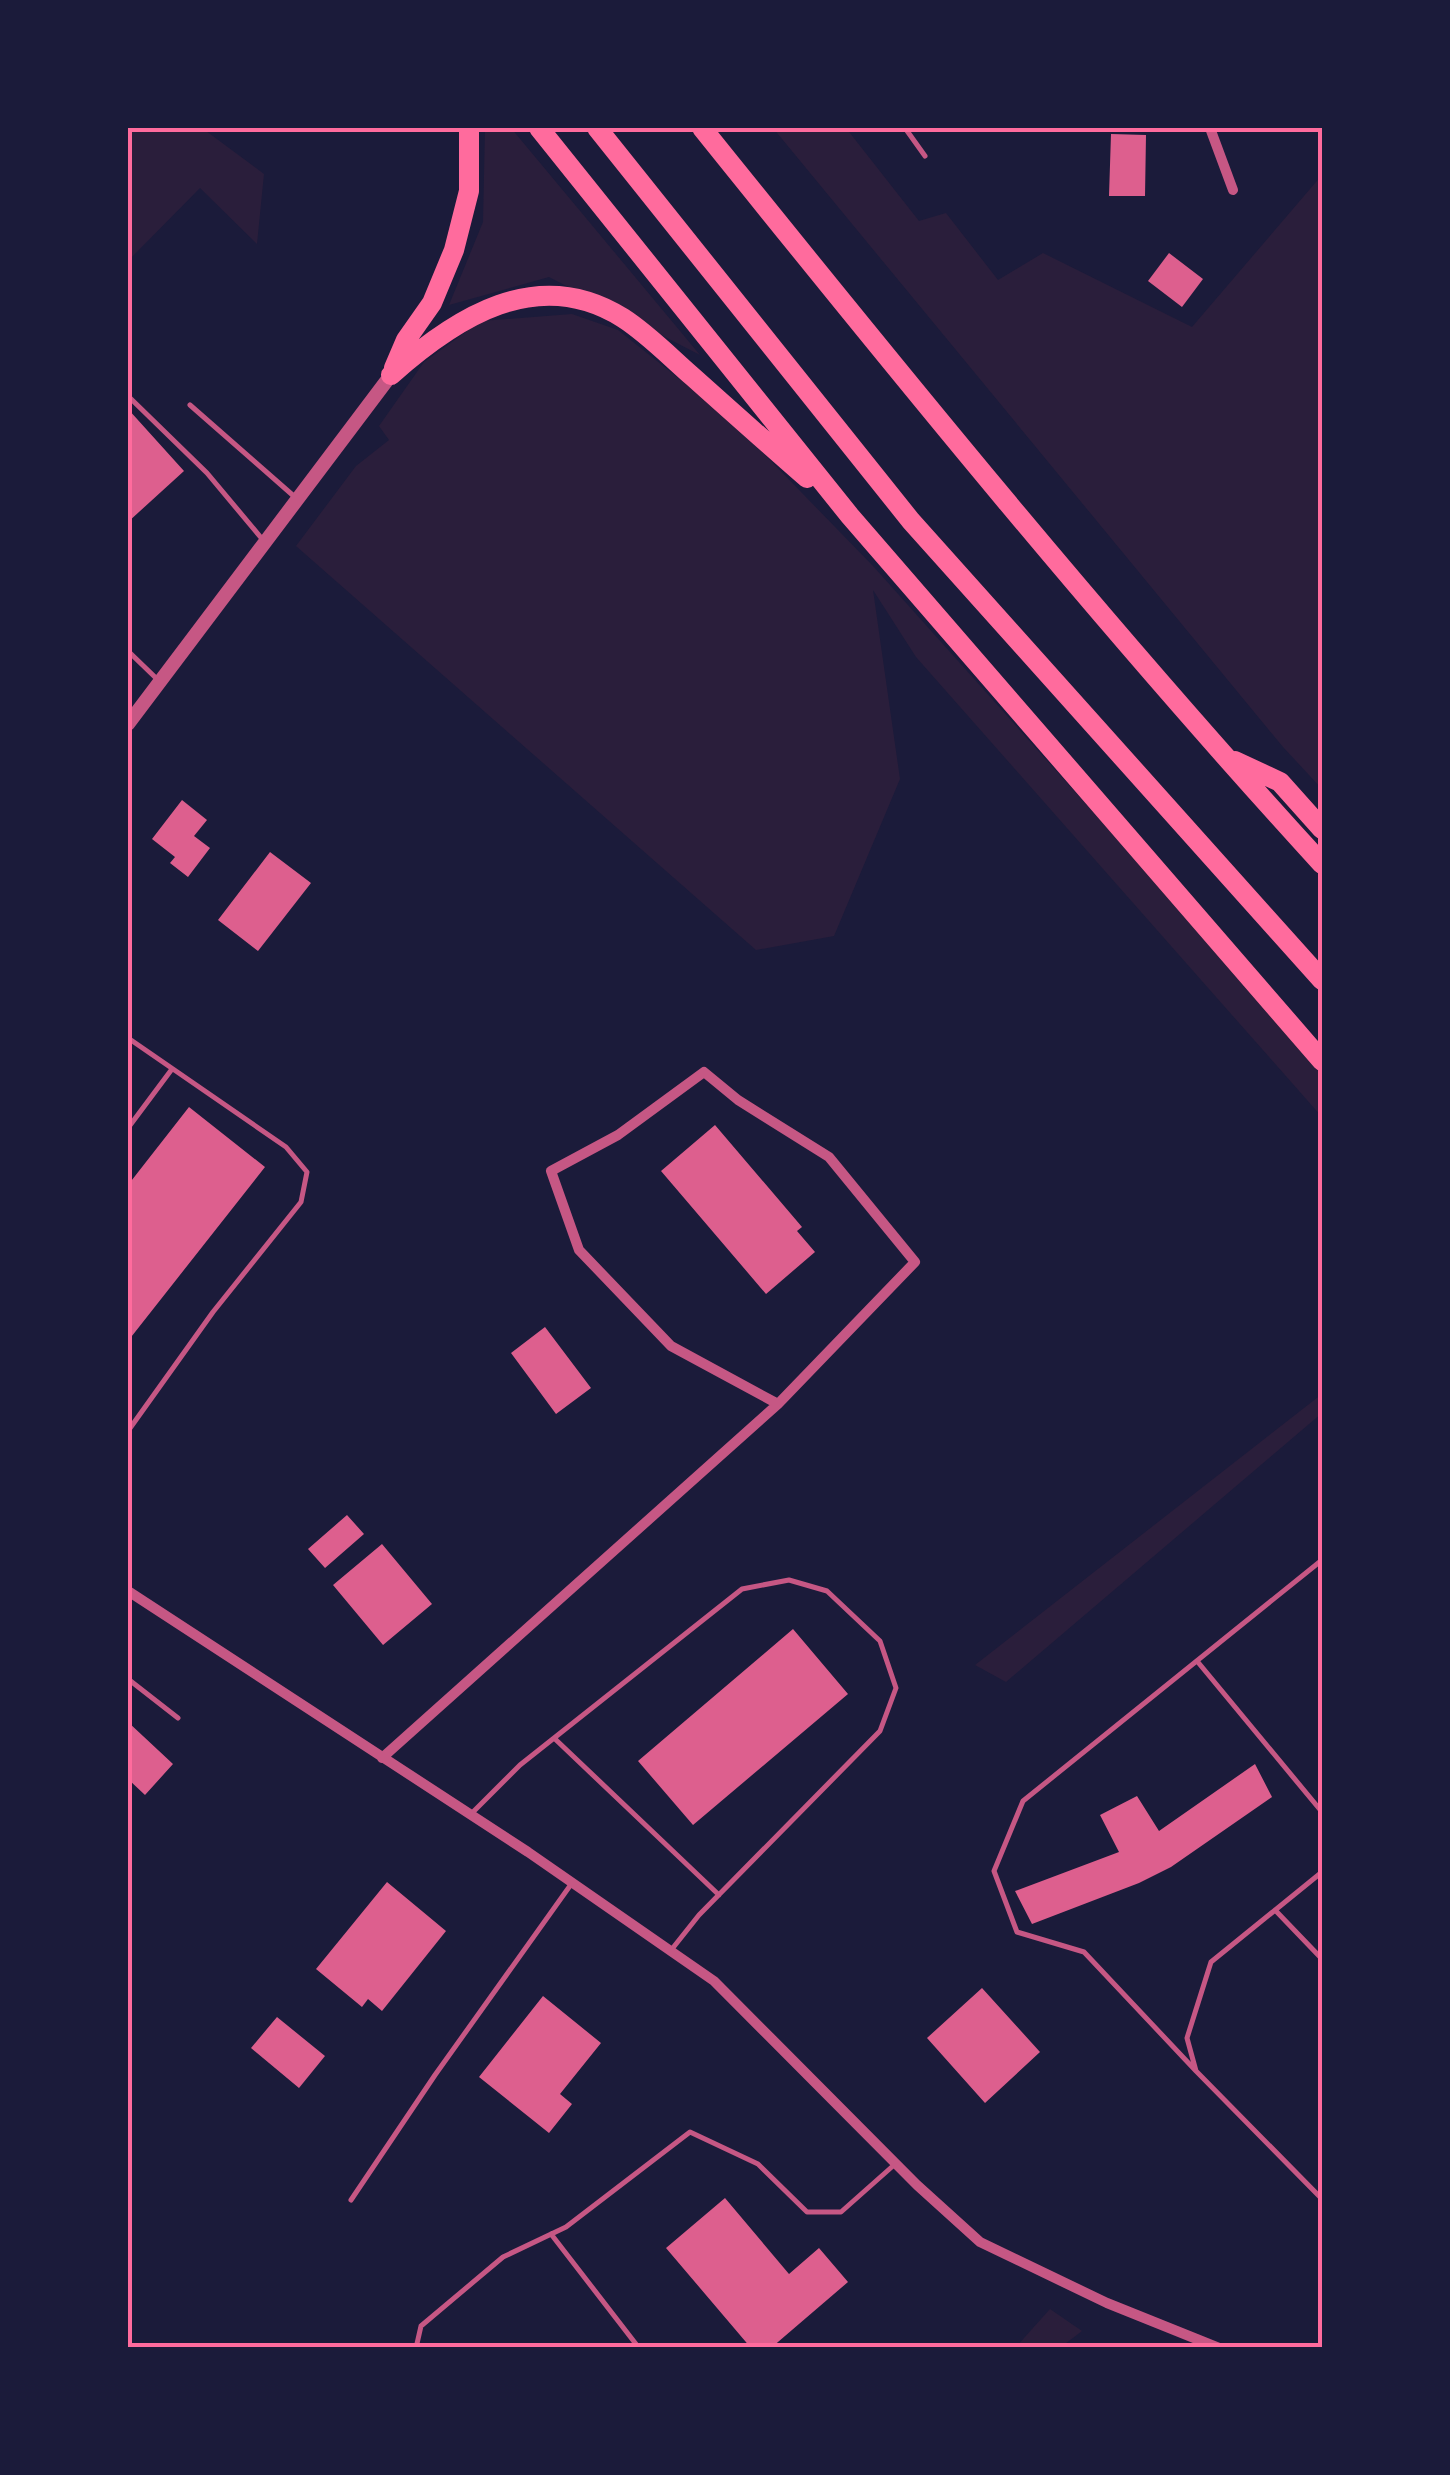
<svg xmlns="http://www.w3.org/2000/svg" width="1450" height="2475" viewBox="0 0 1450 2475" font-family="'Roboto Condensed',sans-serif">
<rect width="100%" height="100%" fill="#1b1b3a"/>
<path fill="#2a1e3b" d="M128 128H202L264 174 257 244 200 188 128 261Z
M485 128H511L700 355 549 277 449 305 483 222Z
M773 128H846L919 221 946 213 998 280 1043 253 1192 327 1322 175V789L1283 747Z
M572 314 618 330 731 420 873 566 1322 1068V1117L916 657 873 590 900 779 834 936 756 950 296 546 356 466 389 440 379 426 424 362 481 321Z
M1322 1394V1413L1006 1682 975 1665Z
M1050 2309 1082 2331 1061 2347H1016Z"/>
<path fill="#dd5f8e" d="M1111 134 1146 135 1145 196H1109Z
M1169 253 1203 279 1182 307 1148 281Z
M128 409 184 471 128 522Z
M182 800 207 820 194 836 210 848 188 877 170 863 175 857 152 839Z
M270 852 311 883 258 951 218 920Z
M189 1107 265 1167 128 1341V1185Z
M715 1125 802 1227 797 1231 815 1252 766 1294 661 1171Z
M545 1327 591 1388 556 1414 511 1353Z
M347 1515 364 1534 325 1568 308 1549Z
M382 1544 432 1604 383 1645 333 1585Z
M793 1629 848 1694 693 1825 638 1761Z
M128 1722 173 1764 145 1795 128 1779Z
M1255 1764 1272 1797 1171 1867 1139 1883 1032 1924 1015 1891 1119 1852 1100 1815 1137 1796 1159 1831Z
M387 1882 446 1931 382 2011 368 1999 362 2007 316 1969Z
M982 1988 1040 2052 985 2103 927 2038Z
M543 1996 601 2043 560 2094 572 2104 549 2133 479 2077Z
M277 2017 325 2056 299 2088 251 2048Z
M725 2198 789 2274 819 2248 848 2282 771 2348H751L666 2248Z"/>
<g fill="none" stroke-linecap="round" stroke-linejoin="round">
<path stroke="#c65784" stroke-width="5" d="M905 128 925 156
M128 396 207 473 263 540
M190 405 296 498
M128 651 158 680
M128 1038 286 1147 307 1172 301 1202 213 1312 128 1431
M128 1128 172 1069
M1197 1661 1322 1812
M128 1679 178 1718
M554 1738 719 1895
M472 1813 520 1765 742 1589 789 1580 827 1591 880 1641 896 1688 880 1731 699 1915 672 1949
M1322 1872 1211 1962 1187 2038 1196 2071 1322 2199
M1275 1910 1322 1959
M1196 2071 1084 1952 1017 1932 994 1871 1023 1801 1322 1560
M351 2200 435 2075 572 1883
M551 2234 639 2348
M416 2348 421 2326 503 2257 566 2227 690 2132 758 2164 807 2212H841L894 2165"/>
<path stroke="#c65784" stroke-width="10" d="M1210 128 1233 190
M128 1591 528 1852 714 1981 917 2185 980 2242 1107 2303 1219 2348
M382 1758 778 1404 915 1262 829 1157 738 1100 704 1072 618 1135 551 1171 579 1250 671 1346 778 1404"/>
<path stroke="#c65784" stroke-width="14" d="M128 724 391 375"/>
<path stroke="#ff6b9d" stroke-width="20" d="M539 128 850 516 1322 1061
M597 128 911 521 1322 980
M702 128C903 378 1106 628 1322 864
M394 368 406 340 432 303 454 250 469 191V128
M391 375C455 318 537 264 623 318 648 334 670 357 693 377 731 411 769 445 807 478
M1235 761 1280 782 1322 829"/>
</g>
<rect width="1450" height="2475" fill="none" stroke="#1b1b3a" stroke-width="260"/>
<rect x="130" y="130" width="1190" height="2215" fill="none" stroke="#ff6b9d" stroke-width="4"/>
</svg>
